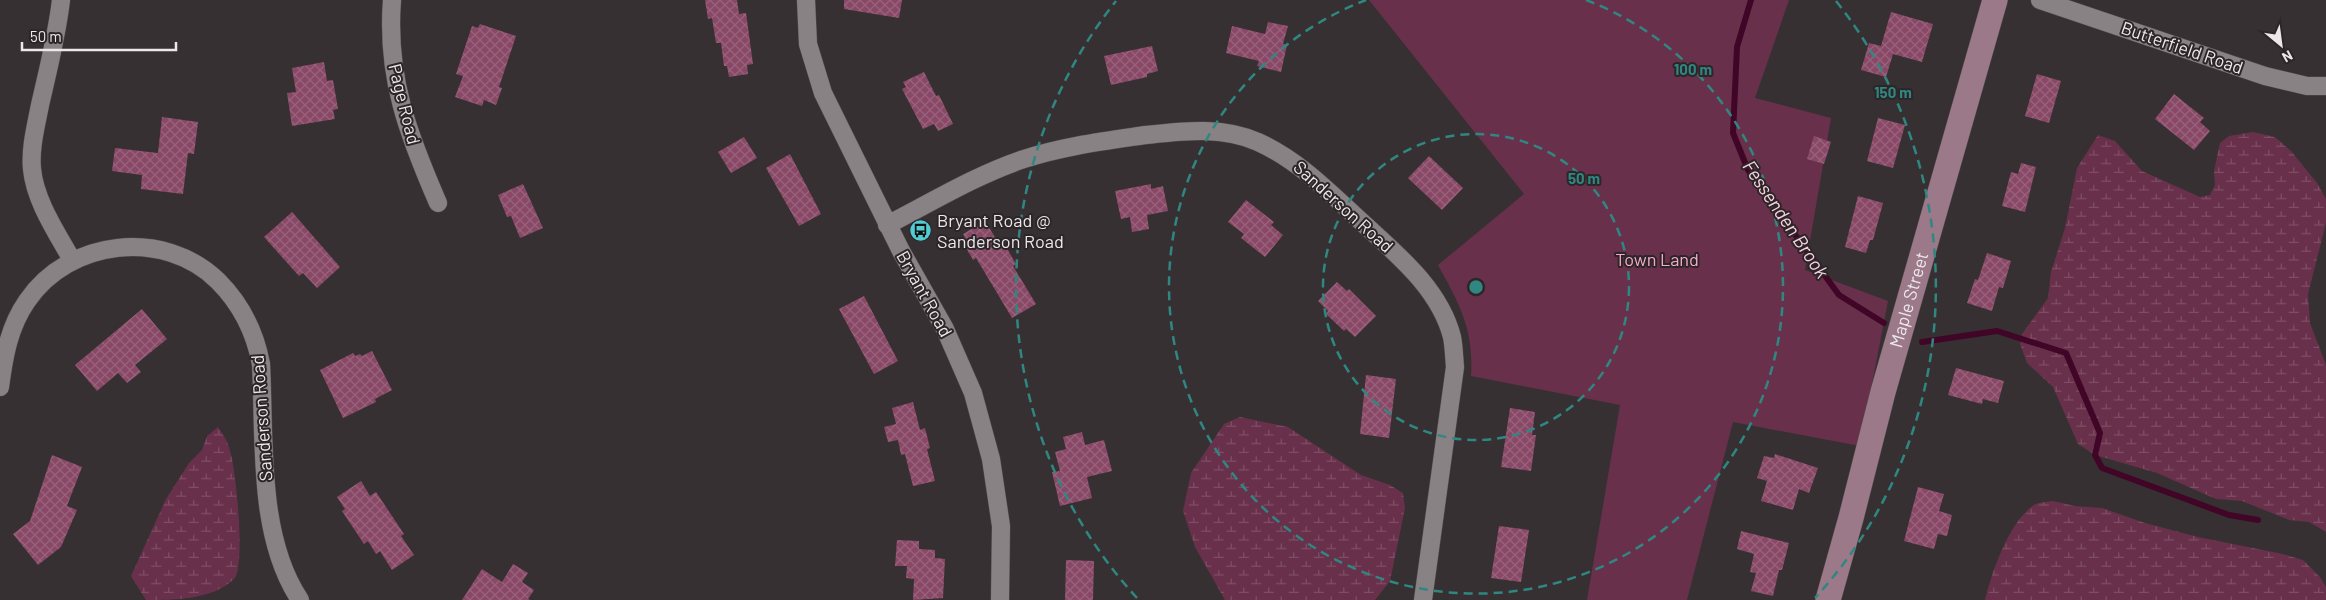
<svg xmlns="http://www.w3.org/2000/svg" width="2326" height="600" viewBox="0 0 2326 600" font-family="Barlow,sans-serif">
<defs>
<pattern id="wetland-marsh" width="20" height="14" patternUnits="userSpaceOnUse" patternTransform="scale(1.25)"><rect width="20" height="14" fill="#69304b"/><path d="M1 5h8M5 5V1M11 12h8M15 12V8" fill="none" stroke="#7f4e65"/></pattern>
<pattern id="building-cross-hatch" width="8" height="8" patternUnits="userSpaceOnUse" patternTransform="scale(1.25)"><rect width="8" height="8" fill="#884866"/><path d="M0 0l8 8M0 8l8-8" fill="none" stroke="#99627c"/></pattern>
</defs>
<rect width="100%" height="100%" fill="#363032"/>
<path fill="url(#wetland-marsh)" d="M2253 132 2275 137 2291 151 2317 183 2326 199V223L2308 294 2310 323 2326 365V532L2309 522 2289 520 2242 501 2216 499 2157 473 2095 455 2078 444 2053 387 2027 363 2020 344 2022 334 2048 298 2051 272 2065 228 2077 168 2098 135 2115 141 2142 171 2200 197 2210 195 2215 185 2214 171 2220 143 2229 136Z
M1240 417 1288 427 1361 475 1390 485 1403 493 1405 508 1390 581 1375 600H1225L1195 547 1183 511 1191 473 1224 424Z
M218 427C223 435 228 441 230 451 236 469 246 567 234 579 212 600 174 600 146 600L131 576 166 499 189 463 202 450 207 436Z
M2053 501 2075 506 2102 508 2145 523 2198 537 2283 554 2303 560 2320 577 2326 587V600H1985C1992 571 2009 522 2034 505 2039 502 2047 502 2053 501Z"/>
<path fill="#69304b" d="M1369 0H1789L1755 98 1831 118 1805 270 1888 301 1860 446 1733 422 1687 600H1587L1620 405 1471 376C1474 330 1460 305 1438 265L1524 194Z"/>
<g fill="none" stroke-linecap="round" stroke-linejoin="round">
<path stroke="#410627" stroke-width="6" d="M1751 0 1737 47 1733 133 1748 170 1839 295 1884 323
M1922 342 1997 331 2066 353 2100 433 2095 455 2102 468 2229 515 2258 520"/>
</g>
<path fill="url(#building-cross-hatch)" d="M705 0H737L739 14 746 13 753 64 747 65 748 74 729 77 727 66H724L721 43H716L712 18 708 19Z
M844 0H902L899 18 844 9Z
M1891 12 1933 24 1922 62 1893 54 1886 77 1861 70 1869 43 1881 46Z
M1268 22 1288 26 1283 44 1287 45 1281 72 1257 66 1259 61 1226 53 1232 26 1265 34Z
M480 24 516 36 499 87 502 88 496 105 484 100 482 106 455 97 463 76 456 74 472 26 478 28Z
M1152 46 1158 71 1147 74V77L1111 85 1104 56Z
M324 62 327 81 333 80 338 109 333 110 335 119 292 126 287 93 296 92 292 68Z
M924 72 936 96 939 95 953 124 938 131 934 124 923 129 902 89 906 87 903 82Z
M2037 74 2061 81 2049 123 2025 116Z
M2174 94 2204 118 2200 122 2210 131 2194 150 2155 119Z
M162 117 198 122 194 154 188 153 183 194 141 189 142 175 112 171 115 148 158 153Z
M1878 118 1905 125 1893 168 1867 161Z
M1814 136 1831 142 1824 164 1807 159Z
M744 137 757 158 731 173 718 152Z
M790 154 821 214 799 226 766 168Z
M1429 156 1463 188 1442 210 1408 178Z
M2021 163 2036 167 2025 212 2002 206 2011 172 2018 174Z
M523 184 543 228 520 238 511 216 507 217 498 195Z
M1151 184V189L1163 186 1168 211 1147 215 1149 229 1132 232 1130 217 1121 219 1115 191Z
M1858 196 1883 203 1873 240H1870L1866 253 1845 247Z
M1246 200 1274 222 1271 225 1283 235 1265 257 1241 238 1244 234 1228 222Z
M292 212 340 267 317 288 303 273 299 276 264 237Z
M985 221 1001 247 1005 245 1016 264 1013 266 1036 304 1012 318 976 258 973 260 961 239 965 237 963 234Z
M1987 253 2011 261 2003 288 1999 287 1992 311 1967 303 1975 279 1978 280Z
M1337 282 1347 291 1349 289 1376 316 1355 337 1346 329 1344 331 1326 314 1328 311 1318 301Z
M864 296 898 361 874 374 839 309Z
M142 309 167 339 135 365 141 372 127 383 118 373 97 391 75 365Z
M372 351 392 390 375 399 376 402 343 418 320 370 353 353 355 356 360 354 362 356Z
M1956 368 2004 381 1998 403 1983 399 1982 404 1948 395Z
M1366 375 1396 379 1389 438 1360 434Z
M913 402 920 430 925 428 930 448 927 449 935 481 913 486 905 454 901 455 898 440 888 442 884 427 896 424 892 408Z
M1510 408 1535 412 1532 435H1536L1531 471 1501 467Z
M1082 432 1085 445 1104 440 1112 471 1087 477 1092 498 1060 506 1052 472 1060 471 1055 452 1066 449 1063 437Z
M1775 454 1818 468 1809 493 1799 489 1793 510 1761 501 1767 481 1757 478 1764 456 1774 458Z
M52 455 82 467 67 506 77 510 61 547 38 565 13 534 30 521Z
M361 481 370 496 376 492 404 534 401 536 414 555 392 570 380 551 376 554 368 541 364 544 342 511 345 509 337 497Z
M1918 487 1944 494 1939 511 1952 515 1947 536 1938 534 1934 549 1904 541Z
M1499 526 1529 530 1521 582 1491 578Z
M1741 531 1789 543 1782 570H1779L1773 596 1751 591 1756 573 1750 572 1754 554 1737 549Z
M897 540 919 541V549L935 550V558L945 559 943 598 913 600 914 579 906 578 907 566H895Z
M1066 560 1094 561 1093 600H1065Z
M513 564 528 573 522 582 534 590 528 599 530 600H462L482 569 502 582Z"/>
<g fill="none" stroke-linecap="round" stroke-linejoin="round">
<defs>
<path id="street" d="M61 0C57 35 48 70 40 105 36 126 30 148 32 169 35 201 57 233 72 260
M392 0C386 77 408 134 438 203
M806 0 808 44 823 93 901 251 945 329 973 393 991 459 1001 526 1000 600
M2040 0 2265 76 2307 86H2326
M887 225C932 202 976 175 1024 159 1064 146 1105 141 1146 135 1184 131 1222 126 1258 142 1300 161 1331 194 1365 225 1399 256 1440 290 1452 337 1454 347 1454 357 1455 367L1423 600
M0 387C4 356 9 327 27 301 69 239 164 228 218 281 241 304 255 332 261 364 265 439 257 536 300 600"/>
<g id="secondary">
<path id="s1" d="M1828 600 1851 518 1883 392 1995 0"/>
</g>
</defs>
<use href="#street" stroke="#534e50" stroke-width="19"/>
<use href="#secondary" stroke="#534e50" stroke-width="26"/>
<use href="#street" stroke="#888284" stroke-width="18"/>
<use href="#secondary" stroke="#9c7989" stroke-width="25"/>
</g>
<g fill="none" stroke="#308781" stroke-width="2.5" stroke-dasharray="9 6">
<circle cx="1476" cy="287" r="153"/>
<path d="M1586 0A307 307 0 1 1 1366 0"/>
<path d="M1137 598A460 460 0 0 1 1116 1M1836 1A460 460 0 0 1 1815 598"/>
</g>
<defs>
<symbol id="bus-disc" viewBox="-11 -11 22 22"><circle r="9.5" fill="#51ccd5" stroke="#2c2628"/><path d="M-5-6H5V4H4V6H2V4H-2V6H-4V4H-5ZM-3.5-4V0h7V-4ZM-3.5 1.2v1.5H-2V1.2ZM2 1.2v1.5H3.5V1.2Z" fill="#111"/></symbol>
</defs>
<g fill-rule="evenodd">
<use href="#bus-disc" x="908" y="218" width="25" height="25"/>
</g>
<g text-anchor="middle" stroke-width="4" stroke-linejoin="round" paint-order="stroke">
<g font-size="18" fill="#ece8ea" stroke="#2c2628">
<text transform="translate(2182 48) rotate(19)" y="6">Butterfield Road</text>
<text transform="translate(404 104) rotate(76)" y="6">Page Road</text>
<text transform="translate(1343 207) rotate(42)" y="6">Sanderson Road</text>
<text transform="translate(924 294) rotate(61)" y="6">Bryant Road</text>
<text dy="6" stroke="none"><textPath href="#s1" startOffset="311">Maple Street</textPath></text>
<text transform="translate(262 418) rotate(-94)" y="6">Sanderson Road</text>
</g>
<g font-size="18" fill="#ece8ea" stroke="#2c2628" text-anchor="start">
<text x="937" y="227">Bryant Road @<tspan x="937" dy="21">Sanderson Road</tspan></text>
</g>
<g font-size="18" fill="#f7aacb" stroke="#2c2628">
<text x="1657" y="266">Town Land</text>
</g>
<g font-size="19" font-style="italic" fill="#fad2e2" stroke="#2c2628">
<text transform="translate(1786 219) rotate(56)" y="7">Fessenden Brook</text>
</g>
</g>
<circle cx="1476" cy="287" r="8" fill="#308781" stroke="#2c2628" stroke-width="2.5"/>
<g font-size="15" text-anchor="middle" font-weight="bold" fill="#308781" stroke="#2c2628" stroke-width="4" stroke-linejoin="round" paint-order="stroke">
<text x="1693" y="75">100 m</text>
<text x="1893" y="98">150 m</text>
<text x="1584" y="184">50 m</text>
</g>
<g transform="translate(2281 45) rotate(151)" stroke="#2c2628" stroke-width="4" paint-order="stroke">
<path d="M0-4L9 19L0 12L-9 19Z" fill="#ece8ea"/>
<text y="-8" font-size="14" font-weight="bold" text-anchor="middle" fill="#ece8ea">N</text>
</g>
<path d="M22 42v8h154v-8" fill="none" stroke="#ece8ea" stroke-width="2.5"/>
<text x="30" y="42" font-size="15" fill="#ece8ea" stroke="#2c2628" stroke-width="4" paint-order="stroke">50 m</text>
</svg>
